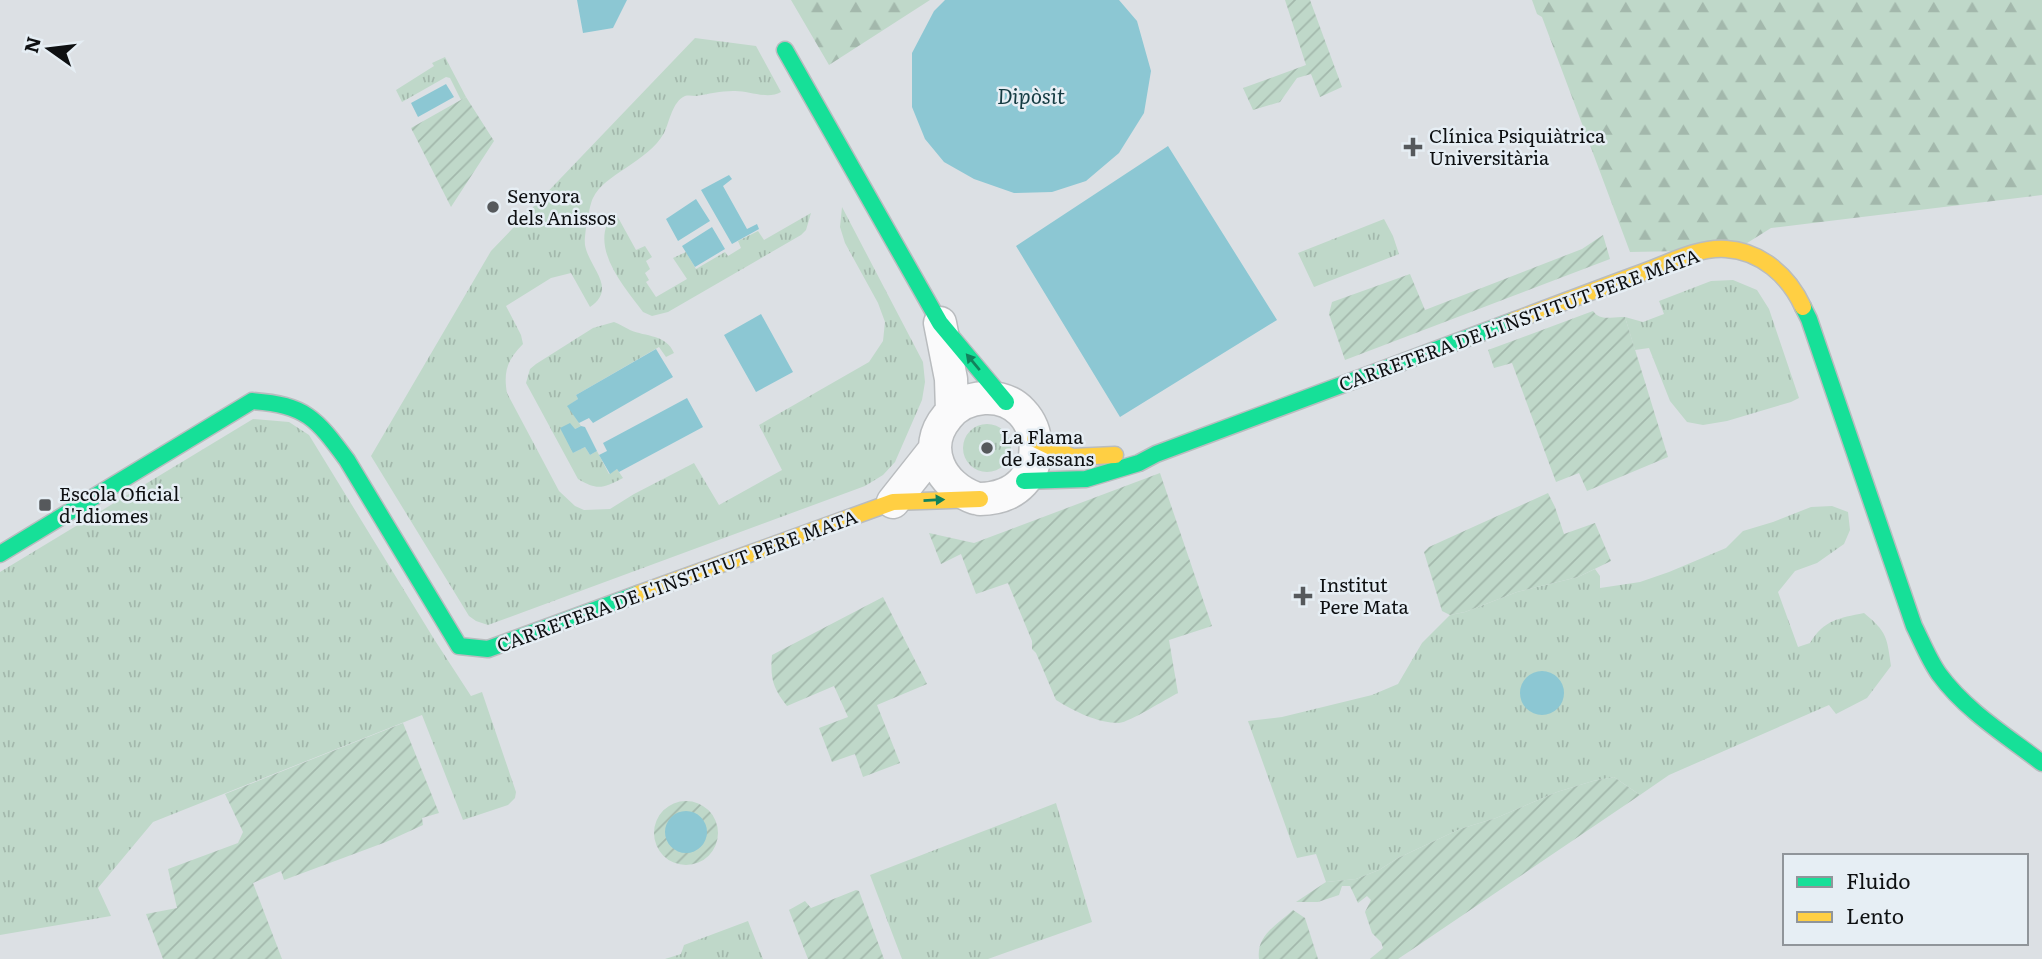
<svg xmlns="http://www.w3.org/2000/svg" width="2042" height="959" viewBox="0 0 2042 959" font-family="Literata,serif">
<defs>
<pattern id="grass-tufts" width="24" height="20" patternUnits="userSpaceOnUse" patternTransform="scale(1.75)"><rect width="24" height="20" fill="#bfd8c9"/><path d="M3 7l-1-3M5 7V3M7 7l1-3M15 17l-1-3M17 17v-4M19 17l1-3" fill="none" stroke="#a3b8ac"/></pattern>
<pattern id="forest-firs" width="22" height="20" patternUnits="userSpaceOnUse" patternTransform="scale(1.75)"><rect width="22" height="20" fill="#bfd8c9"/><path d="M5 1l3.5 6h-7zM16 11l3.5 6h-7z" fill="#a3b8ac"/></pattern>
<pattern id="garden-furrows" width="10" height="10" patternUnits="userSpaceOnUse" patternTransform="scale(1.75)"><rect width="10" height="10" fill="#bfd8c9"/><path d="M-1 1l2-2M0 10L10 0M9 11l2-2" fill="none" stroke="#a3b8ac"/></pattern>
</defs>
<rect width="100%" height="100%" fill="#dce0e4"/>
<path fill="url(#grass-tufts)" d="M695 38 756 46 781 92C767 100 748 90 733 91 721 91 708 94 696 96 692 96 689 95 685 96 672 102 670 121 664 133 648 162 604 174 593 198 589 206 584 237 585 245 589 268 618 288 590 307L571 273 551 278 506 306 521 335 523 344C508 359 503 371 507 393L559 491 575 506 584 510 610 509 634 494 694 463 719 505 782 470 759 425 869 362 883 341 885 322 878 303 845 243 840 227 842 207 923 362 925 382 922 400 895 462 883 475 865 486 488 625 476 621 469 616 371 456 491 251Z
M445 57 466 97 461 100 450 78 446 77 402 102 396 90 434 66 432 63Z
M615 212 636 250 645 246 652 257 646 261 650 269 645 273 649 280 646 282 656 297 687 279 673 258 686 252 696 269 725 252 728 256 741 248 738 241 758 231 764 240 811 213 806 230 801 235 668 312 652 316 643 312C623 285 586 244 615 212Z
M1384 219 1393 236 1399 254 1314 287 1298 253Z
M1733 280 1757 290 1769 309 1799 398 1791 402 1727 421 1703 425 1687 422 1670 401 1649 348 1635 350 1625 317 1643 322 1664 314 1659 301 1711 281Z
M614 322C620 324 624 327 630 330 646 337 666 334 674 353L666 357 659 347 576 395 578 399 568 406 581 426 575 429 573 453 585 447 590 455 597 451 609 474 617 469 623 478C603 488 598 491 578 479L526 383 530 369 536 364 593 328Z
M253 419 289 422 309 435 434 639 471 696 482 692 516 792 515 798 508 805 463 820 422 715 153 822 98 888 111 916 0 935V572Z
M963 448a24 24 0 1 1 48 0a24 24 0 1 1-48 0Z
M1832 506 1848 512 1850 530 1844 544 1817 563 1795 571 1778 592 1798 647 1810 643C1824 620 1839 618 1864 613 1887 632 1887 637 1891 666L1867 698 1836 714 1829 705 1669 775 1640 795 1614 777 1593 781 1557 792 1496 818 1460 829 1398 858 1379 870 1356 879 1326 882 1316 854 1297 858 1248 721 1282 717 1372 695 1398 684 1422 643 1450 615 1465 612 1517 592 1578 577 1595 569 1600 576V588L1640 582 1669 572 1726 548 1743 531 1773 522 1811 507Z
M1056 803 1092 922 988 959H902L870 875Z
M748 921 763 959H665L681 954 684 945Z"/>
<path fill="url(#forest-firs)" d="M791 0H930L829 65Z
M1532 0H2042V195L1771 228 1736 250 1630 252 1542 17 1537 14Z"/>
<path fill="url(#garden-furrows)" d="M1285 0H1310L1342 87 1320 97 1311 74 1297 78 1280 102 1253 110 1243 88 1306 65Z
M466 97 494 141 451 207 411 128Z
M1603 235 1610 259 1345 360 1329 314 1332 302 1410 274 1425 310 1582 249Z
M1593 311C1601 322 1612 316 1625 317L1668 457 1587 491 1579 473 1556 482 1512 363 1494 368 1488 350Z
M1160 473 1212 626 1169 640 1178 693C1166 699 1130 722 1119 723 1097 723 1074 711 1056 700L1036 653 1032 649V641L1008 583 976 594 961 554 941 564 929 533 974 543Z
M1548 493 1555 507 1564 534 1595 523 1611 561 1578 577 1517 592 1465 612 1450 615 1442 611 1424 552 1429 547Z
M883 597 927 684 877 705 900 763 863 777 855 754 832 762 819 728 848 717 834 686 787 706C773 688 770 679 772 655Z
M403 723 439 813 422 818 423 825 386 842 284 880 281 871 253 883 282 959H163L146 914 177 908 168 869 238 843 243 832 225 794Z
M1614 777 1640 795 1398 959H1370L1383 948 1381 942 1372 933 1365 912 1371 900 1367 896 1358 903 1350 886H1342L1339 895 1318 902H1296L1326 882 1356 879 1379 870 1398 858 1460 829 1496 818 1557 792 1593 781Z
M654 833a32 32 0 1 1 64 0a32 32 0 1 1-64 0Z
M856 890 859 891 884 959H808L789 910 805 901 811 908Z
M1293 910 1305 918 1318 959H1259C1256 935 1277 925 1293 910Z"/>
<path fill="#8cc7d3" d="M577 0H627L613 28 583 33Z
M945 0H1119L1137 21 1151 71 1144 113 1119 153 1086 181 1052 192 1014 193 974 179 944 162 925 139 912 107V53L934 11Z
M446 84 454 97 418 117 411 103Z
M1168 146 1277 320 1120 417 1016 246Z
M729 175 732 179 723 186 747 229 757 224 759 229 732 244 701 190Z
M696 199 710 221 678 241 666 219Z
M712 227 725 249 695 267 682 246Z
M761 314 793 372 756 392 724 335Z
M656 349 673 377 593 423 589 418 579 423 567 406 578 399 576 395Z
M687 398 703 427 619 472 617 469 610 474 599 455 607 451 603 443Z
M570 423 575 429 581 426 585 427 597 451 590 455 585 447 573 453 560 428Z
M1520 693a22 22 0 1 1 44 0a22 22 0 1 1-44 0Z
M665 832a21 21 0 1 1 42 0a21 21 0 1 1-42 0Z"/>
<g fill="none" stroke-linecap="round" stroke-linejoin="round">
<defs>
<path id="street" d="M940 323 951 379 952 411
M975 498C941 486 921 448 947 417 956 405 969 399 984 398 1049 394 1058 498 980 499
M893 502 935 449"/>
<path id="fast" d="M785 50 940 323 1006 402
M1803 307 1809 319 1914 626C1922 642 1929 660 1939 674 1966 711 2007 736 2042 763
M1024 481 1086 479 1139 463 1156 454 1513 321
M0 554 252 401C306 405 316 418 347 460L459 646 488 649 638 594"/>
<path id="slow" d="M1513 321C1556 305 1600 288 1644 272 1669 263 1698 247 1726 249 1761 251 1789 276 1803 307
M1035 439 1072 457 1115 455
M638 594 893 502 980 499"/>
</defs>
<use href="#street" stroke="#b9bcbf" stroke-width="35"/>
<use href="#fast" stroke="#b9bcbf" stroke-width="19"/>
<use href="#slow" stroke="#b9bcbf" stroke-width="19"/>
<use href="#street" stroke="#fafafb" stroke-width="32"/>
<use href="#fast" stroke="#16e098" stroke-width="16"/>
<use href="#slow" stroke="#ffcf43" stroke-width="16"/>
</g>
<defs><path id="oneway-solid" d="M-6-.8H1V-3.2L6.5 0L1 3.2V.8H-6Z" transform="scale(1.75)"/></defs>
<g fill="#12825c">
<use href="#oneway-solid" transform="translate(973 362) rotate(-130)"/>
<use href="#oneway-solid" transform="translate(934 500) rotate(-3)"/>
</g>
<g fill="#56595c" stroke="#e6eef4" stroke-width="2.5">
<path d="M1409.5 136.5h7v7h7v7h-7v7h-7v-7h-7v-7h7z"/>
<circle cx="493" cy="207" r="7"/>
<circle cx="987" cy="448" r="7"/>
<rect x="38" y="498" width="14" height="14" rx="3.5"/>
<path d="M1299.5 585.5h7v7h7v7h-7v7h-7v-7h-7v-7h7z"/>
</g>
<g text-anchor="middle" stroke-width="5" stroke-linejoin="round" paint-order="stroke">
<g font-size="19" fill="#0e1012" stroke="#e6eef4" text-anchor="start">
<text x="1429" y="143">Clínica Psiquiàtrica<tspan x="1429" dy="22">Universitària</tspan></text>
<text x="507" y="203">Senyora<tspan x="507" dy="22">dels Anissos</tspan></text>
<text x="1001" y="444">La Flama<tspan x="1001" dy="22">de Jassans</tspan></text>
<text x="59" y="501">Escola Oficial<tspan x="59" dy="22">d'Idiomes</tspan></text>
<text x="1319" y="592">Institut<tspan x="1319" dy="22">Pere Mata</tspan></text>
</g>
<g font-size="19" fill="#0e1012" stroke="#e6eef4">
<text transform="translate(1519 320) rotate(-20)" y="7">CARRETERA DE L'INSTITUT PERE MATA</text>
<text transform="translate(677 581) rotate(-20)" y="7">CARRETERA DE L'INSTITUT PERE MATA</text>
</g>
<g font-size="21" font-style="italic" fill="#143b42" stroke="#e6eef4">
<text x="1031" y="104">Dipòsit</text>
</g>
</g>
<rect x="1783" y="854" width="245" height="91" fill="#e6eef4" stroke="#90959a" stroke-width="2"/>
<rect x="1797" y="877" width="35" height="10" fill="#16e098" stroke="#90959a" stroke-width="2"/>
<text x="1846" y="889" font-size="21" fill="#0e1012">Fluido</text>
<rect x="1797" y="912" width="35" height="10" fill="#ffcf43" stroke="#90959a" stroke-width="2"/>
<text x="1846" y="924" font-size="21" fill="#0e1012">Lento</text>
<g transform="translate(49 49) rotate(284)" stroke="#e6eef4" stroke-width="5" paint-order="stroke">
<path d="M0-5L12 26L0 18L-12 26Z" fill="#0e1012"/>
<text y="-10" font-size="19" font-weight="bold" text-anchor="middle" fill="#0e1012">N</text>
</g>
</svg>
